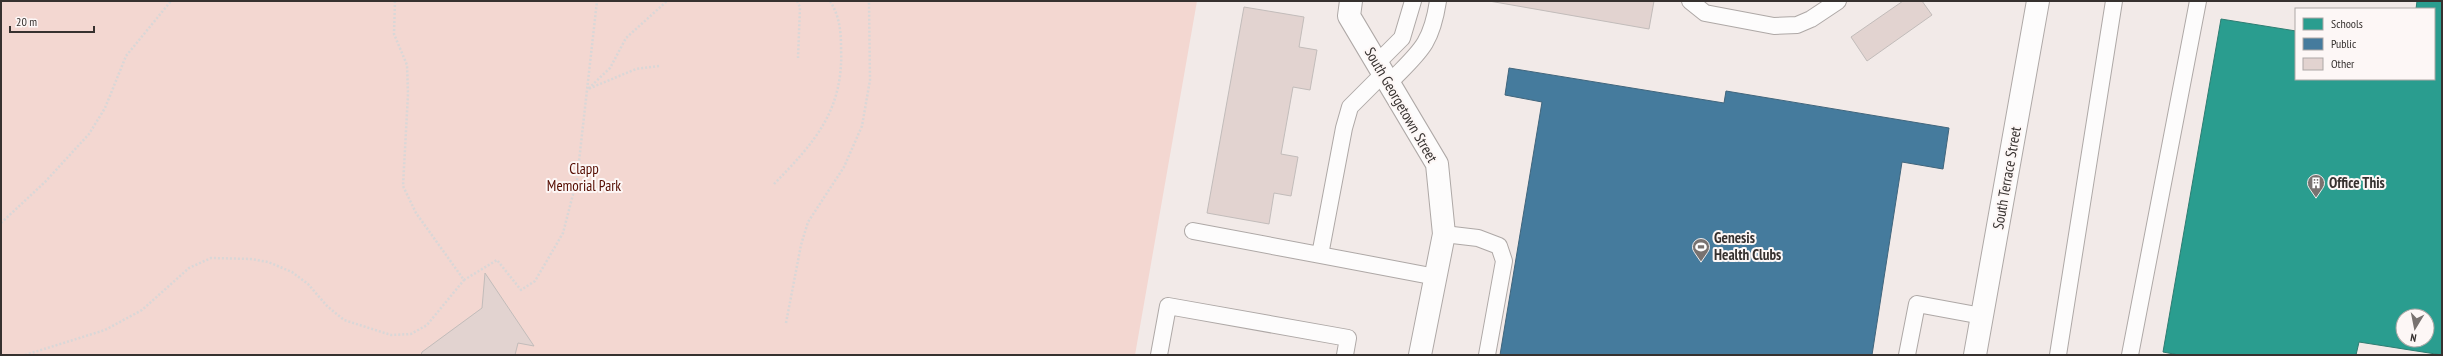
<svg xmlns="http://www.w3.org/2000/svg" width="2443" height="356" viewBox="0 0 2443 356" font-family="'PT Sans Narrow',sans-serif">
<rect width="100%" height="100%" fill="#f2eae8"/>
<path fill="#f3d7d1" d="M1 1H1197L1135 355H1Z"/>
<path fill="#2a9d8f" stroke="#2e7d72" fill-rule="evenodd" d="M2417 1H2442V355L2359 342 2356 355H2179L2163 352 2221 19 2296 31V79H2434V9H2416ZM2403 316H2427V340H2403Z"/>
<path fill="#457b9d" stroke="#40657c" d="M1509 68 1724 103 1726 91 1949 128 1943 169 1902 162 1872 355H1500L1542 102 1505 95Z"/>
<path fill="#e2d3d0" stroke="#c2bcba" d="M1489 1H1654L1649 29Z
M1903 1H1922L1932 15 1867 61 1851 37Z
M1244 7 1304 17 1299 47 1317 50 1310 90 1293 87 1281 154 1298 157 1291 196 1274 193 1269 224 1207 213Z
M485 273 534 346 518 343 515 355H421L422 352 482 308Z"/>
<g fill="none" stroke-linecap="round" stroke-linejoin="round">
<defs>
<path id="service" d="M1690 1 1705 13 1774 26 1797 25 1811 19 1838 1
M1377 63 1402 38 1413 1
M1383 74 1350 107 1344 128 1320 255 1436 277
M1389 83C1419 52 1431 46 1438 1
M1193 231 1320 255
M1444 234 1478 238 1499 246 1504 261 1487 355
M1159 355 1168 306 1348 338 1345 355
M1907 355 1917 304 1982 316
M2058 355 2114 1
M2130 355 2198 1"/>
<path id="minor" d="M1351 1 1349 16 1437 164 1444 234 1420 355
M1975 355 2038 1"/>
</defs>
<use href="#service" stroke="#aea8a6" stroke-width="18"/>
<use href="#minor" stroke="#aea8a6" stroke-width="24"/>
<path stroke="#d9d7d7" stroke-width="2.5" stroke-dasharray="2 2" stroke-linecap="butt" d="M395 1 394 34 407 65 408 94 403 186 416 213 464 280 497 260 521 290 535 281 563 233 577 179 597 1
M797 1 800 7 798 58
M659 66 636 69 588 89 610 68 626 38 667 1
M774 184C815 142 844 110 841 47 841 30 839 15 830 1
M1 223 45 182 89 134 105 108 126 56 171 1
M786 323 801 245 808 222 844 167 862 126 870 80 869 1
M25 355 105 330 142 310 189 268 211 258 251 259 268 262 292 272 308 284 327 306 344 320 391 335 411 334 427 325 464 280"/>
<use href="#service" stroke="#fdfcfc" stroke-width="16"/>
<use href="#minor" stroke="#fdfcfc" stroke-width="22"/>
</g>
<defs>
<symbol id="building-pin" viewBox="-11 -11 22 30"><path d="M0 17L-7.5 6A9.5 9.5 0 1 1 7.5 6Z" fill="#787270" stroke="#fdf7f6"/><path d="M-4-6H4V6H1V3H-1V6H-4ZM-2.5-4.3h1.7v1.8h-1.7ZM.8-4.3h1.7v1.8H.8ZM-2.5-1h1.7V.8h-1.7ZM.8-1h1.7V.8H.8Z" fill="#fff"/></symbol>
<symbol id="stadium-pin" viewBox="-11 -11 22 30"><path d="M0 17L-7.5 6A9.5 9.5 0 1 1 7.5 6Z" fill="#787270" stroke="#fdf7f6"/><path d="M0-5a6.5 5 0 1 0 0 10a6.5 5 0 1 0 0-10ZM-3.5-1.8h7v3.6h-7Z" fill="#fff"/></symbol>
</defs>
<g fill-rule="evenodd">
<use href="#building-pin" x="2306" y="173" width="20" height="27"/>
<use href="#stadium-pin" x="1691" y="237" width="20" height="27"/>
</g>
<g text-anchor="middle" stroke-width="4" stroke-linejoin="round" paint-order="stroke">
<g font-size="15" fill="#36312f" stroke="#fdf7f6">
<text transform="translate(1401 105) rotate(60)" y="5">South Georgetown Street</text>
<text transform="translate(2007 178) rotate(-80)" y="5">South Terrace Street</text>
</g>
<g font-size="15" fill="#550c00" stroke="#fdf7f6">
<text x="584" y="174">Clapp<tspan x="584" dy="17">Memorial Park</tspan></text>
</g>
<g font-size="15" font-weight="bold" fill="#36312f" stroke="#fdf7f6" text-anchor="start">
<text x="2329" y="188">Office This</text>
<text x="1714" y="243">Genesis<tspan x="1714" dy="17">Health Clubs</tspan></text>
</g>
</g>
<rect width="2443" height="356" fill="none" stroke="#36312f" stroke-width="4"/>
<rect x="2295" y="8" width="140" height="72" fill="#fdf7f6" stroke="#ada8a6"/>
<rect x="2303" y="18" width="20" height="12" fill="#2a9d8f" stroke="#ada8a6"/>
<text x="2331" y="28" font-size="12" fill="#36312f">Schools</text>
<rect x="2303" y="38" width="20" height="12" fill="#457b9d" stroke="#ada8a6"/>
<text x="2331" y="48" font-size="12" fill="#36312f">Public</text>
<rect x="2303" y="58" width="20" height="12" fill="#e2d3d0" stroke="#ada8a6"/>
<text x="2331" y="68" font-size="12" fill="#36312f">Other</text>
<g transform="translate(2415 328) rotate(190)"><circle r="19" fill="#fdf7f6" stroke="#ada8a6"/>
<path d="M0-3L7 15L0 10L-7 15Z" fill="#787270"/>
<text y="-6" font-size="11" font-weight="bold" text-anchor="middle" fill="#36312f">N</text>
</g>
<path d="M10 26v6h84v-6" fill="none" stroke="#36312f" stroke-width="2"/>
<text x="16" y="26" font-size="12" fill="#36312f" stroke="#fdf7f6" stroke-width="3" paint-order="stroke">20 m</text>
</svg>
